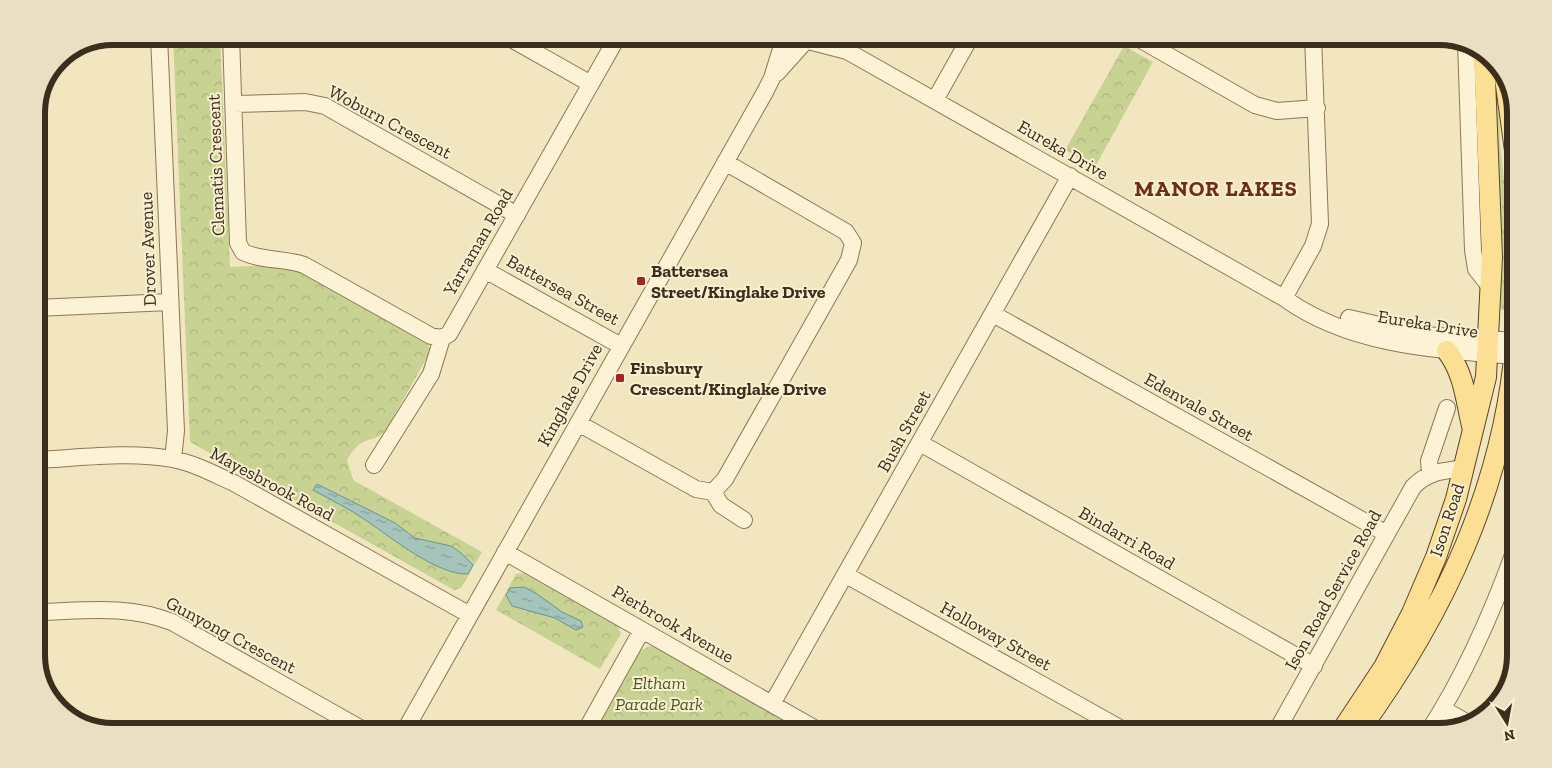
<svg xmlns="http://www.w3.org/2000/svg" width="1552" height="768" viewBox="0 0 1552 768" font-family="'Zilla Slab',serif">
<defs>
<pattern id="grass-tufts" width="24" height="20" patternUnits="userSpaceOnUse" patternTransform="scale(1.25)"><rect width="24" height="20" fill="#c8d293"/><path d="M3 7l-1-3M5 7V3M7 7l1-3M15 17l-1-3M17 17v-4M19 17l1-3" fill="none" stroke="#adb57e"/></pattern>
<pattern id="park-crowns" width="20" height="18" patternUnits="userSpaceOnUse" patternTransform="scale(1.25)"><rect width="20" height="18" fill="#c8d293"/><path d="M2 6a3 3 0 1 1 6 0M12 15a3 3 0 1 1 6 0" fill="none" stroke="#adb57e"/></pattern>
<pattern id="water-ripples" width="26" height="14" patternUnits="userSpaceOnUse" patternTransform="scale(1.25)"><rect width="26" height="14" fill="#a4c4bc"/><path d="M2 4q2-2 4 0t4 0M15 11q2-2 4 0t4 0" fill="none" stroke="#87a098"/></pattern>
</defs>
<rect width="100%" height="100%" fill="#f2e6c1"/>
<path fill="url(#grass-tufts)" d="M1491 60 1498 66 1500 142 1508 218 1506 310 1498 309Z"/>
<path fill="url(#park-crowns)" d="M173 36H220L230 267 269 265 296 270 428 344 430 352 386 430C371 446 363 432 347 460L353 480 482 552 461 588 454 590 190 442Z
M1124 46 1153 62 1095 167 1065 150Z
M524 573 618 626 621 634 600 669 496 610 516 574Z
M650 646 655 647 807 732H592L637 652Z"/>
<path fill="url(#water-ripples)" stroke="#6a948b" d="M317 484 395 523 415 538 451 546 461 553 473 565 468 574C437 575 392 538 367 521 350 509 331 500 313 490Z
M524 587 537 594 562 612 581 621 583 627 576 630 555 618 512 606 506 595 510 588Z"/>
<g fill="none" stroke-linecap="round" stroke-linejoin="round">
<defs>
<path id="minor" d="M159 36 176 431 173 459
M231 36 238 243 243 252C261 261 285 258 304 265L431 336 442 338
M506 36 591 84
M1134 36 1255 105 1277 111 1317 108
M812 42 847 51 1284 298C1350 346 1437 350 1516 356
M1466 42 1473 250 1476 269 1491 288
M777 73 803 44
M935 100 971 36
M234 104 305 102 325 106 517 215
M485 270 621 346
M1284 298 1313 246 1320 224 1313 36
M36 308 170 302
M993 314 1387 534
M1349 318 1423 335 1516 341
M578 423 696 489 713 492 725 479 849 260 853 243 846 232 725 162
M920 443 1314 666
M36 460C80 458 129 451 172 459 194 463 214 474 234 483L470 615
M374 465 431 374 442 338 449 334 618 36
M1430 473 1429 461 1447 408
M713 492 721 505 744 520
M505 552 821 732
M846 575 1127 732
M36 612C84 611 126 604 172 622L367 732
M772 704 1070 176
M1443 709 1468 723
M404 732 765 92 772 78 785 36
M585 732 642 630
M1276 732 1413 487C1428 471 1444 471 1464 468
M1428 732C1466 674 1493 611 1516 547"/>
<path id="major" d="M1505 78 1516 158
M1447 351C1464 373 1466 400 1472 426
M1341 732 1384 667 1412 613 1436 557 1456 499 1486 377 1492 257 1484 54
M1358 732C1444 614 1505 485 1516 338"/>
</defs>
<use href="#minor" stroke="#8e7756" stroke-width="18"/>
<use href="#major" stroke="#5b442b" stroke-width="22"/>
<use href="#minor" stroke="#fcf2d5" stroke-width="16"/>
<use href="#major" stroke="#fadf95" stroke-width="20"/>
</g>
<g fill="#a32520" stroke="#f9efd1" stroke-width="2">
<rect x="636" y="276" width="10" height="10" rx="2.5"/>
<rect x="615" y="373" width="10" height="10" rx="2.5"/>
</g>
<g text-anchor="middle" stroke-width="4" stroke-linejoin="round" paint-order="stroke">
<g font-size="18" fill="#3c2d1c" stroke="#f9efd1">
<text transform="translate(390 122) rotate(28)" y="6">Woburn Crescent</text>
<text transform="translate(1063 150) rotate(30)" y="6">Eureka Drive</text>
<text transform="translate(216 165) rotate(-92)" y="6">Clematis Crescent</text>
<text transform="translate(478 242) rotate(-60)" y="6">Yarraman Road</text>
<text transform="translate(148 249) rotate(-92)" y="6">Drover Avenue</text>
<text transform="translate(563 290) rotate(29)" y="6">Battersea Street</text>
<text transform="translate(1428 324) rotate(9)" y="6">Eureka Drive</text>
<text transform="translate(570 395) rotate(-61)" y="6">Kinglake Drive</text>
<text transform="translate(1199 407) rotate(29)" y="6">Edenvale Street</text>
<text transform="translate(904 431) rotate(-61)" y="6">Bush Street</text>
<text transform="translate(272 484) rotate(28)" y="6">Mayesbrook Road</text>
<text transform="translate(1447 520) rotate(-72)" y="6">Ison Road</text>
<text transform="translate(1127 538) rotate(30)" y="6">Bindarri Road</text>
<text transform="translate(1333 590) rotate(-61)" y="6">Ison Road Service Road</text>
<text transform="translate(673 624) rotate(30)" y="6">Pierbrook Avenue</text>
<text transform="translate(231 635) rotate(28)" y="6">Gunyong Crescent</text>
<text transform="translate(996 636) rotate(29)" y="6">Holloway Street</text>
</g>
<g font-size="18" font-weight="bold" fill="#3c2d1c" stroke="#f9efd1" text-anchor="start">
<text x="651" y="277">Battersea<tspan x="651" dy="21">Street/Kinglake Drive</tspan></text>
<text x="630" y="374">Finsbury<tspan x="630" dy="21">Crescent/Kinglake Drive</tspan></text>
</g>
<g font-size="18" font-style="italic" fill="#495b20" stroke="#f9efd1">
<text x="659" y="689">Eltham<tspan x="659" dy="21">Parade Park</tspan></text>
</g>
<g font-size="22" font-weight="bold" letter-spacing="1" fill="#6d2d17" stroke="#f9efd1">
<text x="1216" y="196">MANOR LAKES</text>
</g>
</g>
<path d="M0 0H1552V768H0ZM113 45H1439A68 68 0 0 1 1507 113V655A68 68 0 0 1 1439 723H113A68 68 0 0 1 45 655V113A68 68 0 0 1 113 45Z" fill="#eadfc3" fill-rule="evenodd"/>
<path fill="none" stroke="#3c2d1c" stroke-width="6" d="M113 45H1439A68 68 0 0 1 1507 113V655A68 68 0 0 1 1439 723H113A68 68 0 0 1 45 655V113A68 68 0 0 1 113 45Z"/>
<g transform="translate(1507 723) rotate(169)" stroke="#f9efd1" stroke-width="4" paint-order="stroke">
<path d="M0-4L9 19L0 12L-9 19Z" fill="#3c2d1c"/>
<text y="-8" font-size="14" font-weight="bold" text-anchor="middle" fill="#3c2d1c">N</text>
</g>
</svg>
